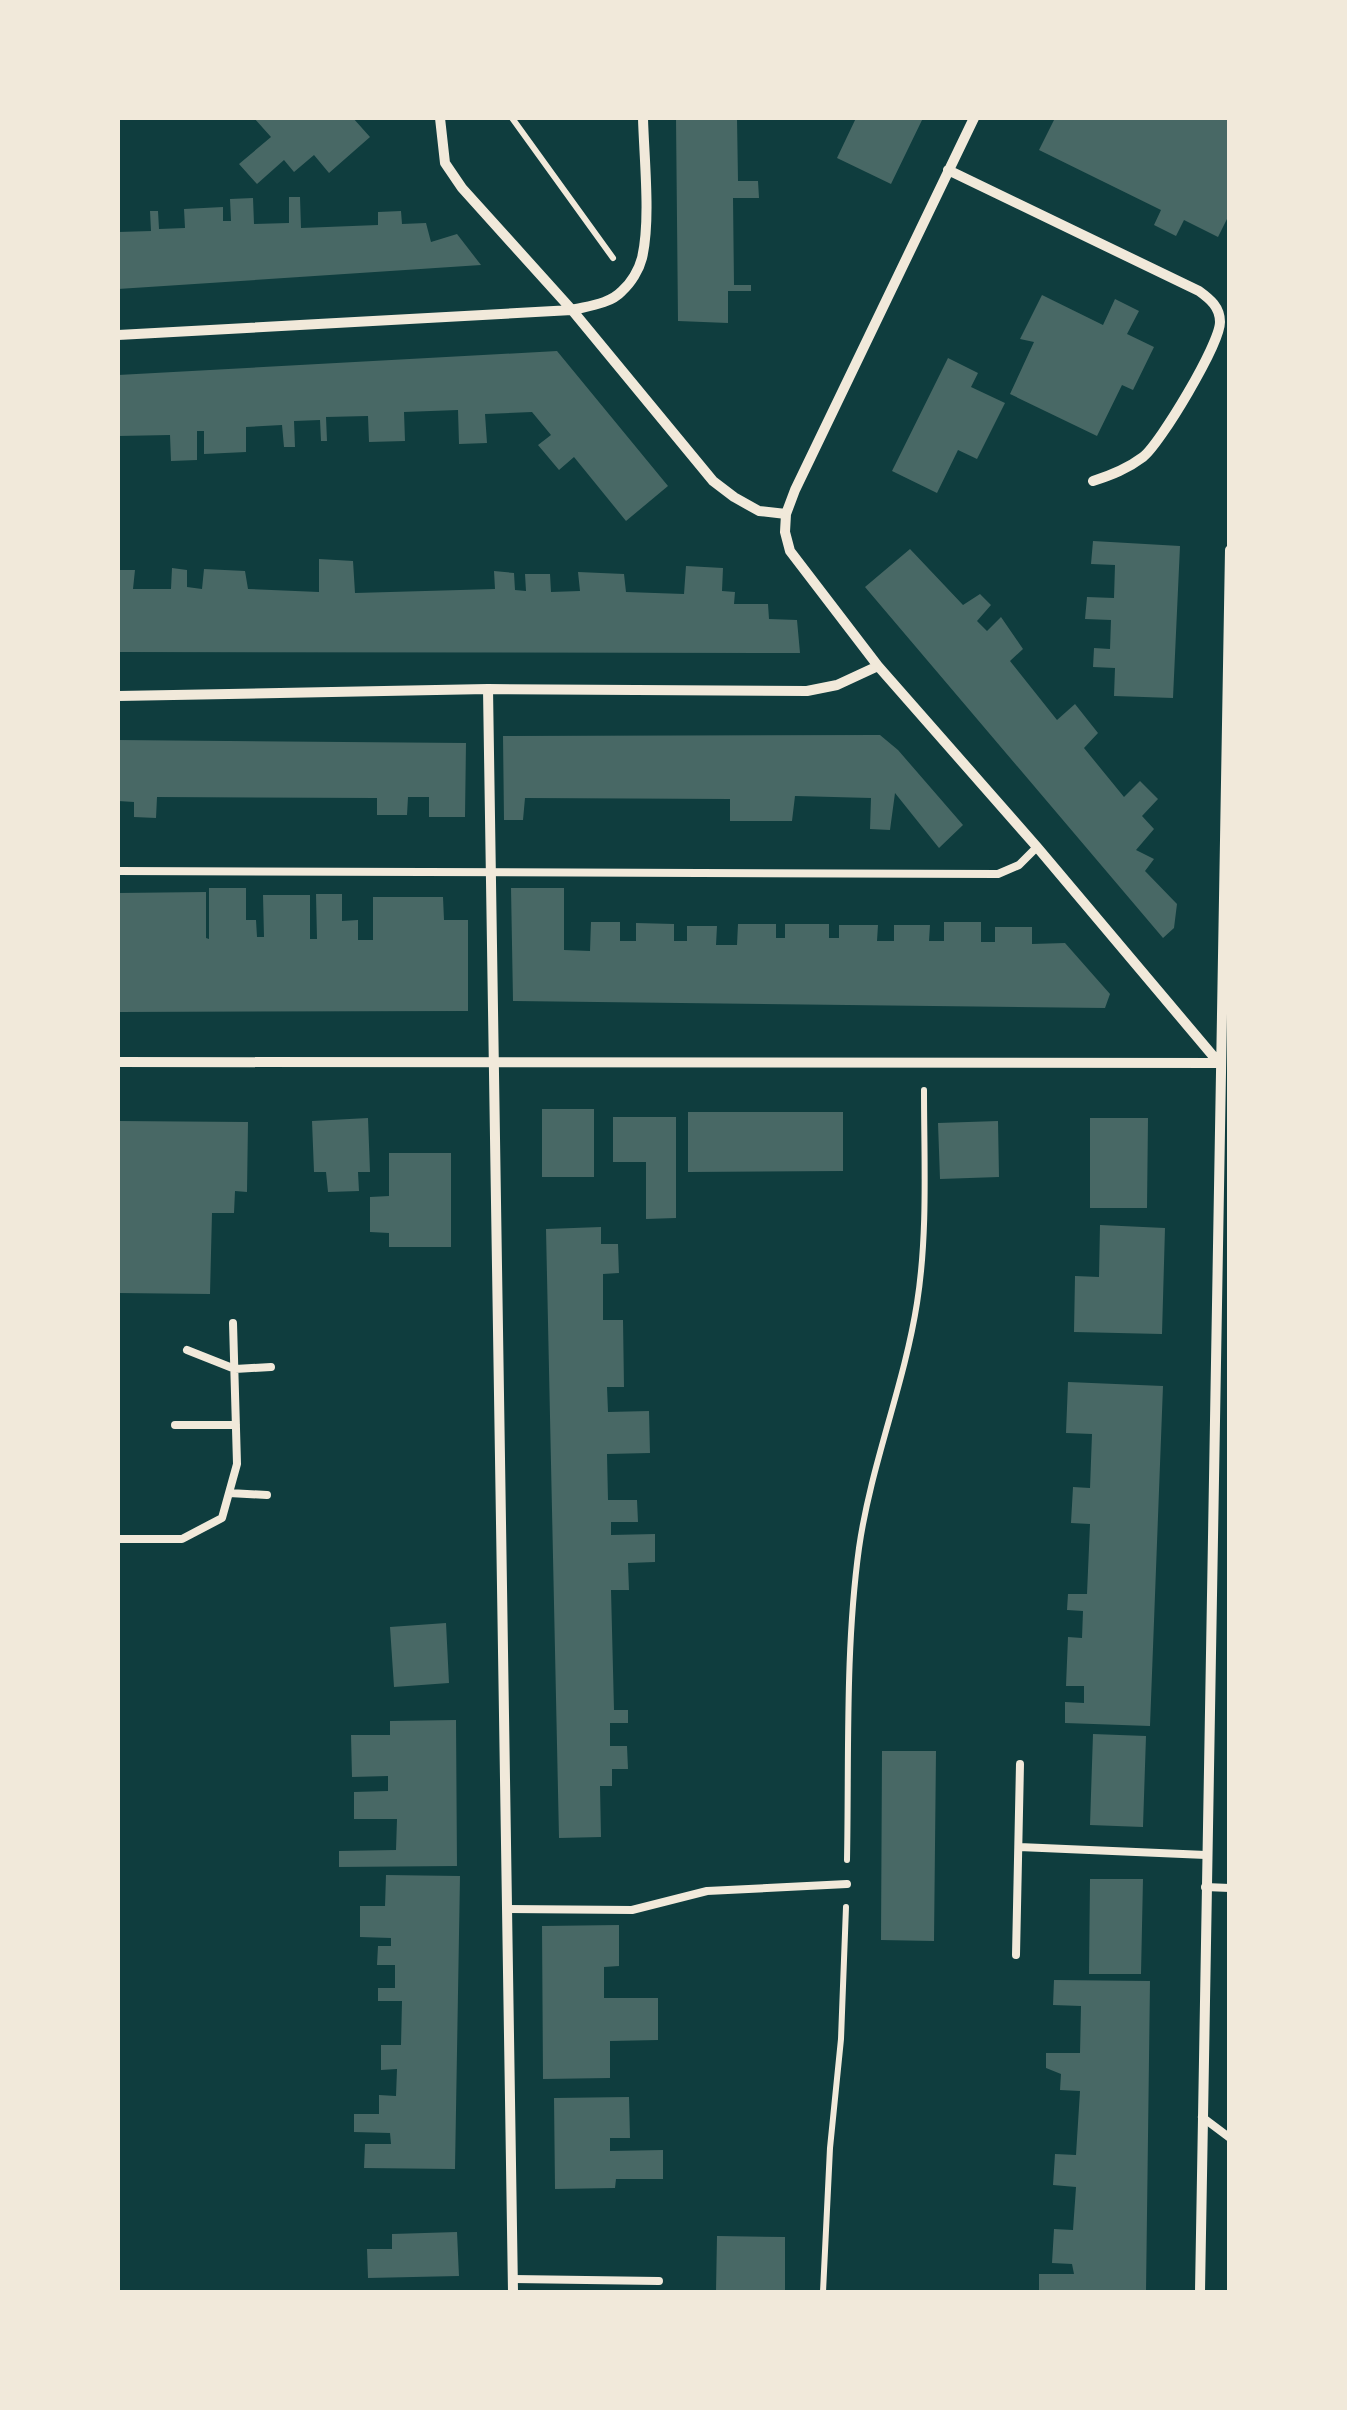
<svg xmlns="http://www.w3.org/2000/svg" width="1347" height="2410" viewBox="0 0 1347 2410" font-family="'DM Sans',sans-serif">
<rect width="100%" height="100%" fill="#0f3d3e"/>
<path fill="#486865" d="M254 118H353L370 137 329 173 314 155 294 172 284 160 257 184 239 164 271 137Z
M676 118H737L738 181H758L759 198H733L734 285H751V291H728V323L678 321Z
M856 118H923L891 184 837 158Z
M1055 118 1230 119V213L1218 237 1184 220 1176 236 1154 225 1161 210 1039 150Z
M289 197H300L301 228 378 225V212L401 211 402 224 426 223 431 242 457 234 481 265 118 289V232L151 231 150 211H158L159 229 185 228 184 209 223 207V221H231L230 199 253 198 254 224 289 223Z
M1042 295 1103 325 1115 299 1139 311 1127 334 1154 347 1133 390 1122 385 1097 436 1010 394 1034 342 1020 339Z
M557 351 668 486 626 521 574 457 559 470 538 445 551 435 532 412 485 414 487 443 459 444 458 410 404 412 405 441 369 442 368 416 326 417 327 441H321L320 420 294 421 295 447H284L282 425 246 427V452L204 454V431H197V460L171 461 170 435 118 436V375Z
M948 358 978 373 971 387 1005 403 977 459 958 450 937 493 892 471Z
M1093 541 1180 546 1173 698 1114 696 1115 668 1093 667 1094 648 1110 649 1111 620 1085 619 1087 597 1114 598 1115 565 1091 564Z
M910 549 963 605 980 594 991 605 977 621 987 631 1001 617 1023 649 1010 661 1057 720 1075 704 1098 733 1084 748 1124 797 1140 781 1158 799 1142 816 1154 829 1136 850 1154 859 1145 871 1177 904 1174 928 1163 938 865 587Z
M319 559 353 561 355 593 495 589 494 571 514 573 515 590 526 591 525 574H550L551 592 580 591 578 572 624 574 626 592 684 594 686 566 723 568 722 591 735 592 734 604H768L769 619 797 620 800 653 118 652V588L120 570H135L133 589H171L172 568 187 570V587L202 589 204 569 245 571 248 589 319 592Z
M880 735 898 750 963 825 939 848 895 793 890 830 870 829 871 798 795 796 792 821H730V799L525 798 523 820H504L503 736Z
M118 740 466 743 465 817H429V797H408L407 815H377V798L157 797 156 818 134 817V802L118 801Z
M209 888H246V920H256L257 937H264L263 895H310V939H317L316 894H342V921L358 920V940H373V897H443L444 920H468V1011L118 1012V893L206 892V938L209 939Z
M511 888H564V950L590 951 591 922H620V941H636V923L674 924V941H687V926H717L716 945H737L738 924H776V938H785V924H829V938H839V925H878L877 941H894V925H930L929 941H944V922H981V942H995V927H1032V944L1065 943 1110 994 1105 1008 513 1001Z
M542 1109H594V1177H542Z
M688 1112H843V1171L688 1172Z
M613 1117H676V1218L646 1219V1162H613Z
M368 1118 370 1172H358L359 1191 328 1192 326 1172H314L312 1121Z
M1090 1118H1148L1147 1208H1090Z
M118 1121 248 1122 247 1192 235 1191 234 1213H212L210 1294 118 1293Z
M998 1121 999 1177 940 1179 938 1123Z
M389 1153H451V1247H389V1233L370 1232V1197L389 1196Z
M1100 1225 1165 1228 1162 1334 1074 1332 1075 1276 1099 1277Z
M601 1227V1244H618L619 1273 603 1274V1320H623L624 1387H607L608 1412 649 1411 650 1453 607 1454 608 1500H637L638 1522H611V1535L655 1534V1562L628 1563 629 1590H611L614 1710H628V1723H610V1746H627L628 1769H612V1786H600L601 1837 559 1838 546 1229Z
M1068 1382 1163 1386 1150 1726 1065 1723V1702L1084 1703V1686H1066L1068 1637 1082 1638 1083 1611 1067 1610 1068 1594H1087L1090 1524 1071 1523 1073 1487 1090 1488 1092 1434 1066 1433Z
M446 1623 449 1683 394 1687 390 1627Z
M456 1720 457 1866 339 1867V1851L396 1850 397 1819H354V1792L388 1791V1776L352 1777 351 1735H390V1721Z
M1093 1734 1146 1736 1143 1827 1090 1825Z
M882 1751H936L934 1941 881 1940Z
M386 1875 460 1876 455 2169 364 2168 365 2144H391L390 2133 354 2132V2114H379V2095L396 2096 397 2069 381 2070V2045H401L402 2001H378V1988H395V1965H377L378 1946H391V1938L360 1937V1906H385Z
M1090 1879H1143L1141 1974H1089Z
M619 1925V1966L604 1967V1998H658V2040L610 2041V2078L543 2079 542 1926Z
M1054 1980 1150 1981 1146 2292H1039V2274H1074L1072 2264 1052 2263 1054 2229 1073 2230 1076 2187 1053 2185 1055 2154 1076 2155 1080 2091 1060 2090 1061 2074 1046 2068V2053H1080L1081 2006 1053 2005Z
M629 2097 630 2138H610V2151L663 2150V2179H616L615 2188 555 2189 554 2098Z
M457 2232 459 2276 368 2278 367 2249H392V2234Z
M717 2236 785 2237V2292H716Z"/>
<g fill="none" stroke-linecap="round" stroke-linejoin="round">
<path stroke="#f1e9da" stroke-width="6" d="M512 118 613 258
M847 1860C849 1756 845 1650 859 1548 871 1464 904 1386 917 1303 928 1233 924 1161 924 1090
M823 2292 830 2148 841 2039 846 1907"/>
<path stroke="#f1e9da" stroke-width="8" d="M118 871 998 874 1019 865 1037 847
M187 1350 235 1369 271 1367
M175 1425H236
M229 1493 267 1495
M118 1539H182L222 1518 237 1464 233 1323
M1019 1847 1206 1855
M1205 1887 1230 1888
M507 1909 632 1910 707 1891 847 1884
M1016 1955 1020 1764
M1202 2117 1230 2138
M513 2279 659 2281"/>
<path stroke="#f1e9da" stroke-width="10" d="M440 118 445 163 462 188 572 310 713 481 734 497 759 511 786 514 785 532 790 551 878 666 1037 847 1219 1063
M948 170 1199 291C1210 299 1220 307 1220 322 1220 344 1160 444 1143 457 1127 469 1112 475 1093 481
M118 335 572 310C588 306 610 304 622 291 631 283 639 270 642 258 651 220 644 158 643 118
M786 514 795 490 974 118
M488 689 513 2292
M118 696 488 689 807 691 837 685 878 666
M118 1062 1220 1063
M1200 2292 1230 550"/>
</g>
<rect width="1347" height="2410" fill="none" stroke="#f1e9da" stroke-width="240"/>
</svg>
